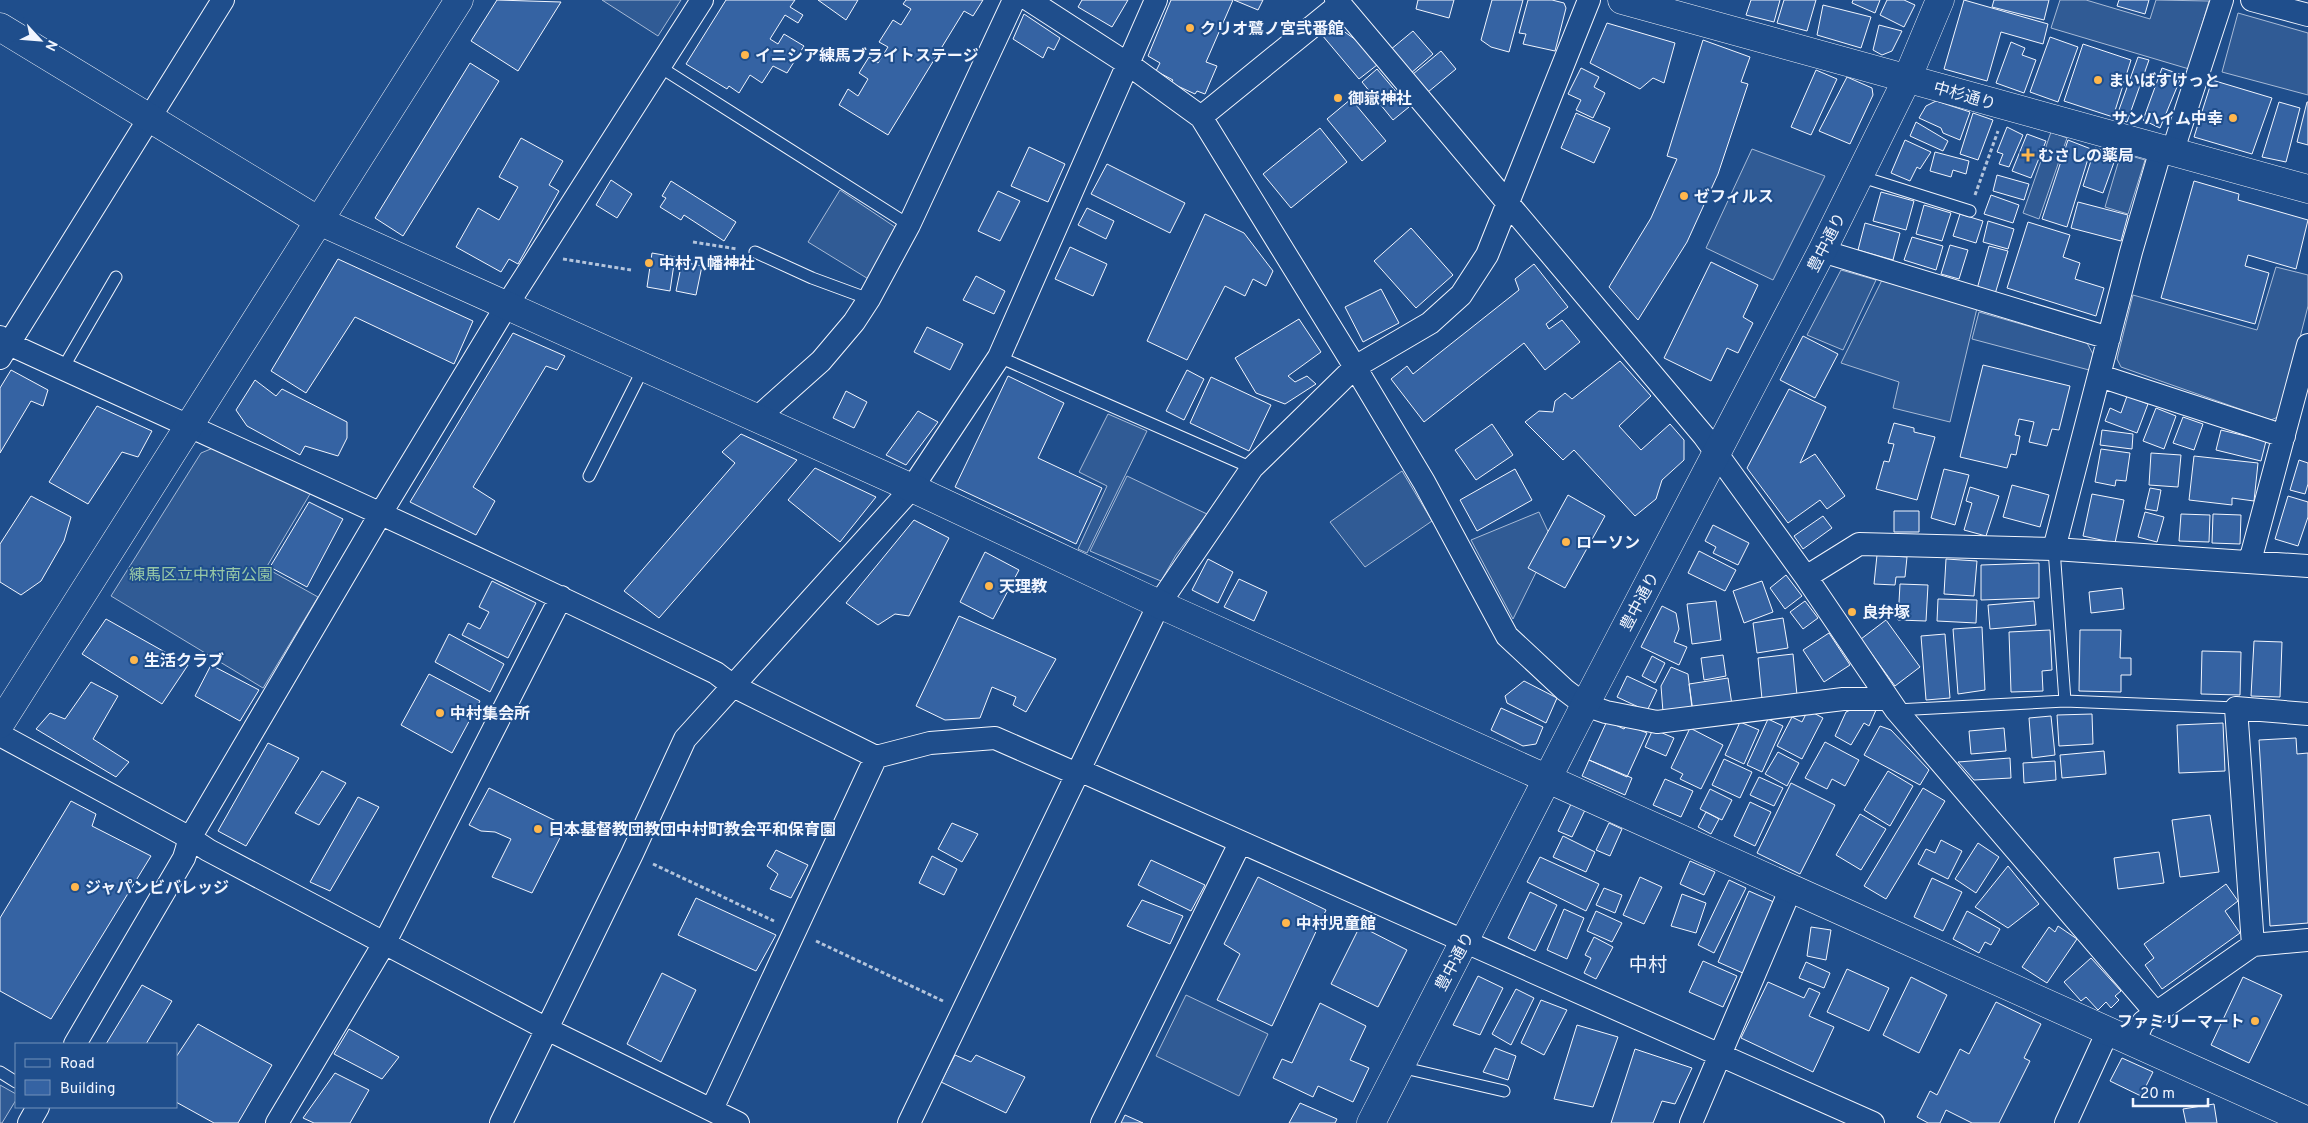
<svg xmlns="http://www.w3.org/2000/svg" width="2308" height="1123" viewBox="0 0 2308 1123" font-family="Overpass,'Noto Sans JP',sans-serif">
<rect width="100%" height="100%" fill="#1f4e8c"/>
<path fill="#305b95" stroke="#a8bbd7" d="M602 0H681L658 36Z
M2060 0H2086L2150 19 2156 0 2209 1 2189 69 2051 28Z
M2238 13 2308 33V95L2222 72Z
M2051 132 2067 138 2039 219 2023 213Z
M1752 149 1825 176 1773 280 1706 248Z
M2121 153 2145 160 2128 214 2105 207Z
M840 190 895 227 870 280 808 242Z
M2276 267 2308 275V306L2280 416 2271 420 2121 367 2117 359 2133 295 2257 330Z
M1841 270 1876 280 1843 350 1807 335Z
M1883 278 1977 308 1950 422 1893 408 1899 382 1841 363Z
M1979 312 2087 343 2093 354 2089 370 1972 339Z
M1108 414 1147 431 1087 553 1078 549 1107 486 1079 472Z
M213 448 310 494 266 568 318 597 263 688 111 596 201 453Z
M1402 471 1432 521 1365 567 1330 522Z
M1127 476 1207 514 1176 555 1161 581 1090 551Z
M1539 512 1552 540 1513 619 1471 540Z
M1186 995 1268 1034 1239 1096 1156 1056Z
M0 1085 16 1094V1100L2 1123H0Z"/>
<path fill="#3563a3" stroke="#f2f6ff" d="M497 0 561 2 518 71 471 41Z
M726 0H795L790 7 803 15 798 23 785 15 770 39 778 44 784 34 804 46 787 73 773 66 762 83 750 75 739 93 729 86 727 89 686 64Z
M818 0H858L846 20Z
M906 0H983L973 16 964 11 888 135 839 105 848 89 858 96 868 79 859 73 869 57 878 63 888 47 879 42 893 20 901 25 911 9 903 4Z
M1082 0H1128L1112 27 1078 7Z
M1171 0H1233L1206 62 1217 66 1205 94 1197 91 1195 94 1171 83 1173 80 1156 71 1160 63 1148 56Z
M1234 0H1263L1258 10Z
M1418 0H1454L1449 18 1416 9Z
M1492 0H1523L1509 52 1491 47 1481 40Z
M1528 0H1552L1564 3 1566 8 1555 51 1523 44 1526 34 1519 33Z
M1751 0H1780L1774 22 1746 15Z
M1784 0H1816L1807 31 1777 23Z
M1853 0H1880L1875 13 1852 3Z
M1887 0H1904L1915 5 1904 27 1880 15Z
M1964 0 2048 24 2043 44 2001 32 1987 81 1944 69Z
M1994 0H2049L2044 20 1992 7Z
M2119 0H2149L2145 14 2117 6Z
M1823 5 1871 17 1861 48 1817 35Z
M1024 14 1060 38 1054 50 1048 47 1043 58 1013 39Z
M1607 23 1675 43 1664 83 1653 78 1640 89 1590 63Z
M1335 25 1356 40 1377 65 1359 79 1322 35Z
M1879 25 1902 31 1892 51 1882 55 1873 50Z
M1413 31 1433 54 1410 74 1390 50Z
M2050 37 2078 47 2058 102 2030 92Z
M1703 40 1750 57 1741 82 1748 84 1718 174 1687 242 1638 320 1609 287 1651 218 1677 159 1667 156Z
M2011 42 2025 48 2022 55 2036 60 2024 93 1996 83Z
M2083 44 2131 60 2113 117 2064 101Z
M1441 51 1456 69 1428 92 1413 74Z
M2138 57 2149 60 2127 122 2116 118Z
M470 63 499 81 403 236 375 218Z
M1581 68 1599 77 1594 87 1605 93 1593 118 1576 110 1581 100 1568 94Z
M2162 68 2182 75 2160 128 2143 120Z
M1377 69 1409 107 1393 120 1362 82Z
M1816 70 1837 79 1811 135 1791 127Z
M1847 77 1872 88 1873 95 1850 144 1819 131Z
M2212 80 2272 98 2252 154 2194 137Z
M1351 99 1386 141 1362 161 1327 119Z
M1936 101 1970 112 1960 140 1943 133 1941 128 1919 118 1926 106Z
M2279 102 2300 108 2286 162 2262 157Z
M2307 102H2308V145L2297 142Z
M1576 113 1610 128 1594 163 1561 148Z
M1973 113 1993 120 1978 160 1960 154Z
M1916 122 1948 141 1943 151 1910 136Z
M2007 127 2023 135 2009 167 1999 164 2003 154 1997 152Z
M1320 128 1347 162 1291 208 1263 174Z
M2027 134 2046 141 2031 178 2012 171Z
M521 138 563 161 549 185 559 191 518 264 509 259 501 272 456 247 478 208 499 220 518 187 499 177Z
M1905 140 1931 152 1920 169 1917 167 1910 181 1891 173Z
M2068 140 2091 149 2067 227 2042 219Z
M1029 147 1065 164 1048 202 1011 186Z
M2095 148 2117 154 2103 193 2083 186Z
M1935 152 1969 161 1966 174 1953 170 1951 177 1930 171Z
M1107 164 1185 203 1170 233 1091 194Z
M1997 175 2029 184 2024 200 1993 191Z
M611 180 632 194 617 218 596 205Z
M671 181 736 222 724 241 684 215 681 220 660 207 666 198 662 196Z
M2194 181 2239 194 2238 200 2308 220 2296 269 2248 255 2245 266 2269 273 2255 324 2161 298Z
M998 191 1020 201 1000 241 978 231Z
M1881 192 1914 201 1906 230 1873 221Z
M1991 195 2019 205 2013 223 1984 214Z
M2078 202 2128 215 2121 241 2071 228Z
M1924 205 1951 213 1942 241 1916 234Z
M1087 208 1114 221 1106 239 1078 225Z
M1205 214 1244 233 1273 271 1266 286 1253 279 1245 296 1225 286 1187 360 1147 341Z
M1960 214 1983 221 1976 243 1953 236Z
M1988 221 2014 229 2008 249 1983 242Z
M2028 222 2070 235 2063 257 2080 263 2075 279 2104 288 2096 316 2007 288Z
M1865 223 1900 233 1893 260 1858 250Z
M1411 228 1453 275 1416 308 1374 261Z
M1912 237 1943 246 1936 270 1904 260Z
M1950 245 1968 250 1959 279 1941 274Z
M1989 246 2008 251 1995 294 1977 289Z
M1070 247 1107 264 1093 296 1055 279Z
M652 253 675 257 670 291 647 287Z
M338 259 473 321 454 364 355 317 306 393 271 371Z
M682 262 702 266 696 295 676 291Z
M1711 262 1758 285 1743 317 1753 323 1738 353 1727 348 1711 381 1664 358Z
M1534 264 1568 307 1546 324 1549 329 1562 320 1580 342 1545 370 1524 343 1424 422 1391 379 1407 366 1413 374 1519 290 1515 279Z
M976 276 1005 291 994 314 963 300Z
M1381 289 1399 323 1363 342 1345 307Z
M1299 319 1321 352 1288 376 1295 382 1307 376 1316 384 1285 404 1256 393 1235 358Z
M927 327 963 344 950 370 914 352Z
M513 333 565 356 557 370 546 366 473 487 495 501 476 535 410 502Z
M1803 336 1838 354 1815 398 1780 380Z
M1620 361 1651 396 1619 426 1641 450 1670 424 1684 440V460L1662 480 1656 499 1635 516 1574 450 1563 460 1525 422 1539 411 1553 412 1555 401 1565 393 1572 399Z
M1983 365 2070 386 2059 430 2052 429 2047 446 2029 442 2034 422 2019 419 2015 435 2020 436 2016 455 2011 454 2007 468 1960 457Z
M11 370 48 390 43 406 31 401 0 453V388Z
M1187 370 1204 379 1184 420 1166 411Z
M1008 376 1064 403 1038 458 1102 488 1076 544 955 487Z
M1211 377 1271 405 1249 451 1190 423Z
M255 380 276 396 282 389 347 422V438L338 456 305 446 300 455 247 426 236 410Z
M1789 389 1826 407 1800 463 1815 454 1845 496 1827 509 1820 500 1788 523 1747 468Z
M846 391 867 402 854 428 833 418Z
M2127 396 2148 404 2137 433 2105 421 2110 408 2121 413Z
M97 406 152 431 138 457 122 452 88 504 49 482Z
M2156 408 2176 416 2164 449 2143 441Z
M918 411 938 422 906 465 886 455Z
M2183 417 2203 424 2194 450 2173 443Z
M1894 423 1914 428V432L1935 437 1917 500 1876 489 1884 461 1889 462 1894 444 1888 443Z
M1492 424 1513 455 1476 480 1455 450Z
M2102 430 2133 434 2132 449 2100 445Z
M2221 430 2266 441 2261 461 2216 450Z
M741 434 797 460 659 618 624 591 735 463 722 452Z
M2101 449 2130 453 2126 481 2116 480 2115 486 2095 482Z
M2151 453 2181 455 2178 487 2149 485Z
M2194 456 2258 463 2254 501 2232 498V505L2189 500Z
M2299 460 2308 463V484L2305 494 2290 490Z
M815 468 876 497 840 542 788 500Z
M1515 469 1532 500 1477 531 1460 500Z
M1944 469 1969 475 1955 525 1931 518Z
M2012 485 2049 495 2040 527 2003 517Z
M1970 487 1999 496 1986 536 1964 530 1972 503 1966 501Z
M2150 488 2161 490 2157 511 2145 509Z
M2092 494 2124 500 2115 543 2083 536Z
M1568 495 1605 516 1565 588 1528 568Z
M31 496 71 517 64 541 41 581 21 595 0 582V544Z
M2288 496 2308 502V517L2298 546 2275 539Z
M309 502 343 519 307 587 270 567Z
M1894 511H1919V532H1894Z
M2145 512 2164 517 2157 542 2138 537Z
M2181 514 2210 515 2209 542 2179 541Z
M2213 514 2241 515 2240 544 2212 543Z
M1823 516 1832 528 1803 549 1794 536Z
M914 520 949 538 909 616 895 614 878 625 846 603Z
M1713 525 1749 543 1738 565 1713 553 1716 547 1705 541Z
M1699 551 1736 570 1725 591 1688 573Z
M985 552 1019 570 993 619 960 602Z
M1877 555 1907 557 1905 577H1896L1895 585 1874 584Z
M1208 559 1233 572 1218 603 1192 590Z
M1946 559 1977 561 1974 596 1944 594Z
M2039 563V598L1981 600V565Z
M1786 575 1802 596 1785 609 1770 588Z
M1239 579 1267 592 1254 621 1224 607Z
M492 581 536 603 508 658 462 635 468 623 480 629 489 612 479 607Z
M1762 581 1773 612 1744 623 1733 591Z
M1900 584 1928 585 1926 621 1898 620Z
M2122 588 2124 609 2091 613 2089 592Z
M1938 599 1977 600 1976 623 1937 621Z
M1716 601 1721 640 1692 644 1687 604Z
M1805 601 1818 618 1803 629 1790 612Z
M2034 601 2036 625 1990 629 1988 605Z
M1662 606 1676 613 1679 629 1674 642 1687 647 1679 665 1641 647Z
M959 616 1056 659 1026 712 1013 705 1016 697 992 687 980 718 945 720 916 706Z
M1783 618 1788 648 1757 653 1753 623Z
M106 619 188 665 162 704 82 654Z
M1886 620 1920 667 1895 686 1861 639Z
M1982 627 1985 690 1958 694 1953 629Z
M2050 630 2052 670 2042 671 2043 691 2011 692 2009 632Z
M2080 630H2121L2120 658H2131V675H2121V692L2079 691Z
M1829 633 1850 665 1824 682 1803 650Z
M449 634 504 664 490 692 435 662Z
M1945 634 1950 698 1926 700 1921 636Z
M2254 641 2282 642 2280 697 2251 696Z
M2202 651 2241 652 2240 695 2201 694Z
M1793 654 1797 695 1762 699 1758 658Z
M1723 655 1726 676 1704 680 1701 658Z
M1652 656 1665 663 1655 683 1642 676Z
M211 665 259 690 240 721 195 696Z
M1671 667 1688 674 1692 708 1663 712 1661 686Z
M429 674 480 701 452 753 401 725Z
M1627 676 1657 690 1647 711 1617 697Z
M1728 678 1732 705 1693 711 1689 684Z
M1524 681 1557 698 1546 723 1507 703 1505 696Z
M91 682 118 696 93 739 129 762 116 777 36 729 50 713 65 719Z
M1859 706 1876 710 1869 726 1864 723 1851 745 1835 736 1846 712Z
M1501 708 1543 727 1536 744 1523 746 1491 730Z
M1808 710 1823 718 1802 759 1777 746 1792 717 1802 722Z
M2092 714 2093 744 2059 746 2057 715Z
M2051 716 2055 755 2032 758 2029 718Z
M1768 719 1783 726 1762 772 1747 765Z
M1607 721 1624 729 1627 725 1647 733 1627 777 1589 760Z
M1740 722 1759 730 1744 764 1725 755Z
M2223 723 2225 771 2179 773 2177 725Z
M1880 726 1891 730 1929 770 1920 785 1864 755Z
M1690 728 1723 745 1701 789 1680 779 1683 774 1671 768Z
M2004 728 2006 751 1971 754 1969 731Z
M1653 729 1674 738 1666 756 1645 747Z
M2296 738 2297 754 2308 753V923L2270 926 2259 740Z
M1825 742 1859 760 1845 786 1832 779 1827 789 1805 778Z
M268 743 299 758 246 846 218 831Z
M2104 751 2106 774 2062 778 2060 755Z
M1778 752 1799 763 1787 786 1765 774Z
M2010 758 2011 778 1974 780 1958 762Z
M1724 759 1752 772 1740 798 1712 785Z
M1589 760 1632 778 1625 795 1582 776Z
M2055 761 2056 780 2024 783 2023 763Z
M322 771 346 783 319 825 295 813Z
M1888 771 1913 786 1890 826 1864 810Z
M1759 777 1783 788 1774 806 1750 795Z
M1665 779 1693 791 1681 817 1653 805Z
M1791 783 1835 805 1800 874 1757 853Z
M489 788 566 826 532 893 492 877 511 839 495 832 481 831 469 825Z
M1923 788 1945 801 1886 899 1864 886Z
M1710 789 1732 800 1722 820 1700 809Z
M358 797 379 807 330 891 310 882Z
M71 801 96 814 92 826 151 856 51 1019 0 991V918Z
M1750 802 1771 812 1755 846 1734 836Z
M1571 804 1585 810 1572 837 1558 831Z
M1706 812 1719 819 1711 834 1698 827Z
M1860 814 1886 829 1861 870 1836 855Z
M2210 815 2219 872 2180 877 2172 820Z
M952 823 978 834 962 862 938 849Z
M1609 823 1622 829 1610 856 1596 850Z
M1563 836 1595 852 1586 872 1553 857Z
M1941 840 1962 851 1948 879 1918 864 1926 849 1935 853Z
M1978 843 1999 857 1976 893 1955 879Z
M776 850 808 865 791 898 770 889 778 874 767 866Z
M2159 852 2164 883 2118 889 2114 858Z
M932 856 957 869 944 895 919 883Z
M1540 857 1599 884 1586 911 1527 882Z
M1151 860 1205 885 1191 911 1138 885Z
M1690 861 1715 872 1704 895 1680 884Z
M2008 866 2039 904 2008 928 1975 907Z
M1258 877 1326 910 1272 1026 1217 1000 1240 954 1224 944Z
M1640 877 1662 887 1644 924 1623 915Z
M1932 878 1962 892 1943 931 1914 917Z
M1729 880 1746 888 1714 953 1698 945Z
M2226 884 2238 901 2225 911 2240 933 2162 989 2145 965 2154 958 2144 944Z
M1604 888 1622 895 1615 913 1596 905Z
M1749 891 1776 903 1745 974 1718 962Z
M1530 892 1557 905 1535 951 1508 938Z
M1682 894 1706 903 1696 933 1671 926Z
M696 898 776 935 756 971 678 935Z
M1142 900 1183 916 1170 944 1127 926Z
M1564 909 1584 918 1567 959 1547 950Z
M1596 911 1622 923 1612 942 1587 931Z
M1967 911 2000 929 1991 945 1985 942 1979 953 1953 939Z
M1360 926 1407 950 1378 1007 1331 984Z
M2058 926 2077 939 2047 983 2022 967 2049 927 2055 932Z
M1811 927 1831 930 1826 960 1807 956Z
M1594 937 1613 947 1596 979 1584 973 1591 958 1585 955Z
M2091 958 2121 991 2115 996 2119 1000 2111 1008 2106 1002 2098 1010 2086 997 2081 1001 2064 982Z
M1703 961 1737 976 1723 1007 1689 992Z
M1806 962 1830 973 1824 988 1799 978Z
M1847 969 1889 988 1869 1031 1827 1012Z
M662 973 696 990 661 1062 627 1044Z
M1478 976 1503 988 1480 1035 1453 1025Z
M1911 977 1947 995 1919 1053 1883 1035Z
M2243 977 2282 995 2249 1063 2211 1045Z
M1768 982 1804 998 1809 988 1820 993 1809 1016 1834 1027 1813 1072 1741 1038Z
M142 985 172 1001 146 1044H106Z
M1516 989 1534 998 1511 1045 1492 1034Z
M1541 1000 1567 1010 1544 1055 1521 1043Z
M1996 1002 2041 1024 2024 1058 2030 1061 1999 1123H1972L1946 1110 1940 1123H1928L1917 1117 1930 1091 1937 1095 1960 1049 1969 1054Z
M1320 1003 1366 1026 1350 1060 1369 1068 1353 1102 1318 1086 1313 1097 1273 1078 1282 1059 1292 1063Z
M198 1024 272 1065 238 1123H214L176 1102V1057Z
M1577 1025 1618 1037 1593 1107 1554 1099Z
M349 1029 399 1057 382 1079 334 1054Z
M1495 1048 1516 1056 1508 1080 1483 1072Z
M1635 1049 1692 1068 1675 1104 1662 1101 1653 1123H1611Z
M955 1055 971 1062 976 1055 1025 1077 1006 1113 941 1082Z
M2122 1058 2153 1072 2141 1096 2110 1081Z
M335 1073 369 1090 350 1123H314L303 1118Z
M1300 1103 1337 1119 1335 1123H1289Z
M2214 1104 2217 1123H2186L2183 1109Z
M1125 1115 1143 1123H1121Z"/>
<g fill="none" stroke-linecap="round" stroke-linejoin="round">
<defs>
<path id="lane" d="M660 67 909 225
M1859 176 1970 211
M755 252 812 278 869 299
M999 357 1252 468
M63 368 116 277
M589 476 644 367
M2054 549 2065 701
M1896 710 2065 701 2236 708
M1400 1067 1504 1091
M0 1072 16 1082"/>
<path id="street" d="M1029 0 1128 64 1201 117 1355 367 1424 482 1507 636 1565 690 1585 705 1606 712 1657 722 1843 699H1888
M2252 0 2308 15
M1340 4 1704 436 1806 577 1896 710 2156 1013
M1201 117 1340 4 1336 0
M2172 153 2222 0
M1822 251 2109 338
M0 337 9 344C245 452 483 558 716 673L733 686 876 757 930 743 995 738 1077 774H1088L1873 1123
M0 358 223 0
M2100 376 2284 436
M757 418 821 361 854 322 869 299 909 225 1014 0
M2054 549 2131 252 2161 149
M2250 561 2308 345
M1806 577 1859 544 2054 549 2308 566
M0 735 190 838 208 850 547 1029 738 1123
M2253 945 2236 708 2308 714
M2134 1042 2143 1022 2253 945 2308 940
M75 1044 184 858 190 838 381 513 507 305 702 0
M712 1109 876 757
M29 1123 38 1107
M277 1123 385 942 561 597
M501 1123 632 854 685 739 912 488 999 357 1156 0
M909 1123 1159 604 1252 468 1355 367 1430 323 1461 295 1487 255 1589 0
M1102 1123 1240 843
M1691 1123 1791 888
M2066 1123 2108 1031"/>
<path id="secondary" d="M1622 0 2308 189
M0 27 319 221 912 488 1159 604 2308 1121
M0 724 459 0
M1371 1123 1585 705 1822 251 1907 79 1940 0"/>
</defs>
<use href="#lane" stroke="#f2f6ff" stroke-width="13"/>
<use href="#street" stroke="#f2f6ff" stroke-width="24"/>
<use href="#secondary" stroke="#f2f6ff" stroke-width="29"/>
<path stroke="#b3c4dc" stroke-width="3" stroke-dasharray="4 2.5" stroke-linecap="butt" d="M1975 195 1998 131
M693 242 737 249
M563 259 631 270
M653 864 774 921
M816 941 943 1001"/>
<use href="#lane" stroke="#1f4e8c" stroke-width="11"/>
<use href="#street" stroke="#1f4e8c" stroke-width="22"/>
<use href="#secondary" stroke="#1f4e8c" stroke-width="28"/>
</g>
<g fill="#ffb74d" stroke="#1f4e8c" stroke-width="2">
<circle cx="1190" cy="28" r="5"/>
<circle cx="745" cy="55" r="5"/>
<circle cx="2098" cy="80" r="5"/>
<circle cx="1338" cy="98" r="5"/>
<circle cx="2233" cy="118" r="5"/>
<path d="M2025.5 147.5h5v5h5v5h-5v5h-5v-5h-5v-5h5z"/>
<circle cx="1684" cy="196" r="5"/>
<circle cx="649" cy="263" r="5"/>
<circle cx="1566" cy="542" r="5"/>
<circle cx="989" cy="586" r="5"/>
<circle cx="1852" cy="612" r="5"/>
<circle cx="134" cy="660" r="5"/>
<circle cx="440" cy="713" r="5"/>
<circle cx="538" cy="829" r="5"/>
<circle cx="75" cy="887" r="5"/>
<circle cx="1286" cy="923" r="5"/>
<circle cx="2255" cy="1021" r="5"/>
</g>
<g text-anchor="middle" stroke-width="4" stroke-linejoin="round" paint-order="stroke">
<g font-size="16" font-weight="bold" fill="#f2f6ff" stroke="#1f4e8c" text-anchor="start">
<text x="1200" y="34">クリオ鷺ノ宮弐番館</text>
<text x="755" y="61">イニシア練馬ブライトステージ</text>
<text x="2108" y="86">まいばすけっと</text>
<text x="1348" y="104">御嶽神社</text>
<text x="2223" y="124" text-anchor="end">サンハイム中幸</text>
<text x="2038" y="161">むさしの薬局</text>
<text x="1694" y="202">ゼフィルス</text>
<text x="659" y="269">中村八幡神社</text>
<text x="1576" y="548">ローソン</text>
<text x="999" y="592">天理教</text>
<text x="1862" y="618">良弁塚</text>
<text x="144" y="666">生活クラブ</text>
<text x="450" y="719">中村集会所</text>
<text x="548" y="835">日本基督教団教団中村町教会平和保育園</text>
<text x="85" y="893">ジャパンビバレッジ</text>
<text x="1296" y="929">中村児童館</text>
<text x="2245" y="1027" text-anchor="end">ファミリーマート</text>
</g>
<g font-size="16" fill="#f2f6ff" stroke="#1f4e8c">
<text transform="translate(1965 95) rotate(16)" y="6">中杉通り</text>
<text transform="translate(1826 242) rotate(-63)" y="6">豊中通り</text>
<text transform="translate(1639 601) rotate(-62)" y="6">豊中通り</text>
<text transform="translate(1454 961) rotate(-62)" y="6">豊中通り</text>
</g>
<g font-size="16" fill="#97c8a6" stroke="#1f4e8c">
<text x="201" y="580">練馬区立中村南公園</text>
</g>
<g font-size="19" fill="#f2f6ff" stroke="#1f4e8c">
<text x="1648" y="971">中村</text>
</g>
</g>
<rect x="15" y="1043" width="162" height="65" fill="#1f4e8c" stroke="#7391ba"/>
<rect x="25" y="1059" width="25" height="8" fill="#1f4e8c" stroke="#7391ba"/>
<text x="60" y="1068" font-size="15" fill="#f2f6ff">Road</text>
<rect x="25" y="1080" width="25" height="15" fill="#3563a3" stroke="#7391ba"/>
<text x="60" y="1093" font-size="15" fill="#f2f6ff">Building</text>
<g transform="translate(40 40) rotate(116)" stroke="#1f4e8c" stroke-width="4" paint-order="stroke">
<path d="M0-4L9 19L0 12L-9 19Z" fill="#f2f6ff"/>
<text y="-8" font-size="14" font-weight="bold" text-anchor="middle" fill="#f2f6ff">N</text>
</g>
<path d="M2133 1098v8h75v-8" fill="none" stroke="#f2f6ff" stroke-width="2.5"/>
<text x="2140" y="1098" font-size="15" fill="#f2f6ff" stroke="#1f4e8c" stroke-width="4" paint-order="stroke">20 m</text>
</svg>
